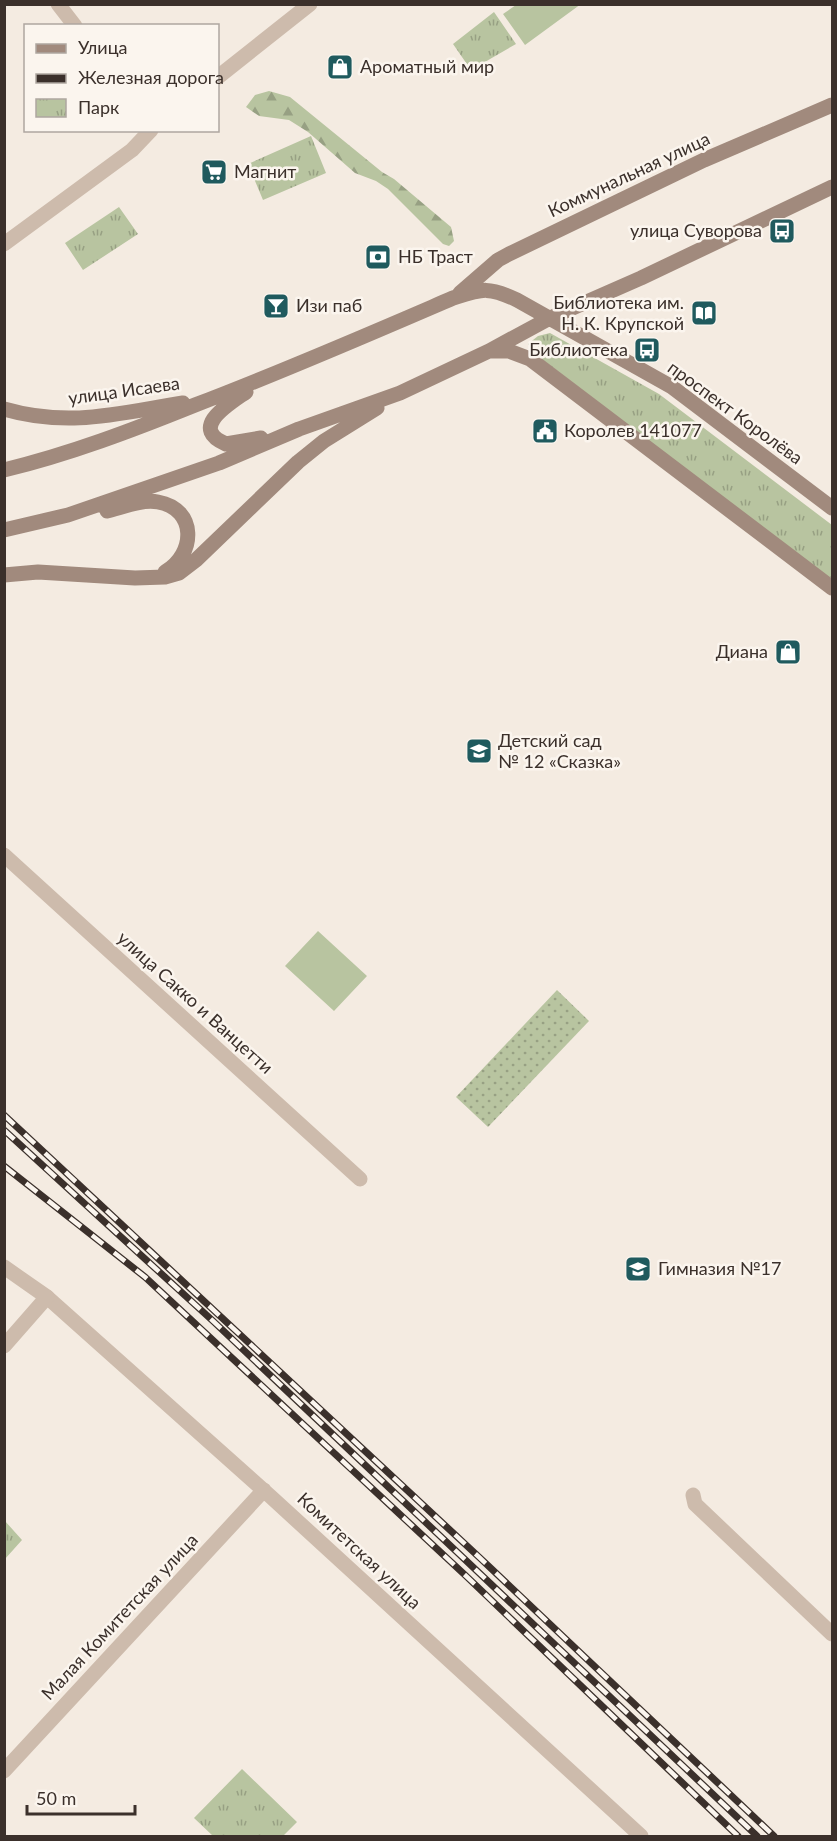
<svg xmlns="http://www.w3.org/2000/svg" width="837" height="1841" viewBox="0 0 837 1841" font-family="Lato,sans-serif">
<defs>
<pattern id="grass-dots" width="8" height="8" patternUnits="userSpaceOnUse" patternTransform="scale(1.5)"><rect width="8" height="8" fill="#b8c4a0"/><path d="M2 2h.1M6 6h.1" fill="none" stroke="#97a083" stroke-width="1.8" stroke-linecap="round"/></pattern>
<pattern id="forest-firs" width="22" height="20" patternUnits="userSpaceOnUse" patternTransform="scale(1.5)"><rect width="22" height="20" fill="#b8c4a0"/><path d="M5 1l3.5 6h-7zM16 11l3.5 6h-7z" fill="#97a083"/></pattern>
<pattern id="park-tufts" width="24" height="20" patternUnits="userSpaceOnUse" patternTransform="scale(1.5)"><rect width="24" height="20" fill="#b8c4a0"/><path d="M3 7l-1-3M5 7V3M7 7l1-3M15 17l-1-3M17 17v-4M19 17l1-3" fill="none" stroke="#97a083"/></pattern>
</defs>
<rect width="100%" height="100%" fill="#f4ebe1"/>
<path fill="url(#grass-dots)" d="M557 990 589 1021 488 1127 456 1097Z"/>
<path fill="url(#forest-firs)" d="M269 91 290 97 382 172 394 179 451 227 454 241 449 246 443 244 388 189 376 181 355 173 308 132 289 120 259 116 246 107 255 95Z"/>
<path fill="url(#park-tufts)" d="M494 12 516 44 471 70 453 44Z
M311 136 326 173 263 200 248 164Z
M119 207 138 234 83 270 65 243Z
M550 333 659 394 832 525V581L535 354 528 344 538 336Z
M5 1521 22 1540 5 1559H4Z
M242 1769 297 1822 283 1836H213L194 1818Z"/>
<path fill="#b8c4a0" d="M581 4 525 45 503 14 516 5Z
M318 931 367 976 334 1011 285 966Z"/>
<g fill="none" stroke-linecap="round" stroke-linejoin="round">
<path stroke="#cdbbac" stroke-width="15" d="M58 4 75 26
M218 77 310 4
M4 244 132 150 151 130
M4 855 360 1179
M47 1297 270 1496 641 1836
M693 1495 695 1504 832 1634
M4 1771 264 1490"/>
<path stroke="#cdbbac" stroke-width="15" d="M4 1267 47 1297 4 1346"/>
<path stroke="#a18a7d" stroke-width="15" d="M460 293 498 260 509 254 704 160 832 105
M489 351H509L530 359 832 588
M246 392C229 404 188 428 226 444L261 438
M4 409C70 428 119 413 183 403
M4 470C70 454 133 430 195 405 282 372 367 335 453 298 482 289 488 286 517 300L672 387 832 508
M107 511C123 507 142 499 158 502 197 509 196 554 165 572
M4 530 68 515 219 463 299 429 400 393 489 351 550 318 641 278 832 187
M4 575 38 572 135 578 165 577 179 573 196 560 298 462 324 441 377 408"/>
<defs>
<path id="rail" d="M4 1115 480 1558 774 1836
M4 1130 213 1321 757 1836
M4 1166 145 1277 465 1575 738 1836"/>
</defs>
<use href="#rail" stroke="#3b302b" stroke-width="7"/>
<use href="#rail" stroke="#fbf5ee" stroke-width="4.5" stroke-dasharray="14" stroke-linecap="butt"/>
</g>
<defs>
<symbol id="shop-square" viewBox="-11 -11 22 22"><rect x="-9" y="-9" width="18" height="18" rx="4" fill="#1f5a5e" stroke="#fbf5ee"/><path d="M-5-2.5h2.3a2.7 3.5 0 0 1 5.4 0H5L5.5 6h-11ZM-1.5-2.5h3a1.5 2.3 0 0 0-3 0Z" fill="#fff"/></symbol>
<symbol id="supermarket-square" viewBox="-11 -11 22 22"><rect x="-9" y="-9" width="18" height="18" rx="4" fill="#1f5a5e" stroke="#fbf5ee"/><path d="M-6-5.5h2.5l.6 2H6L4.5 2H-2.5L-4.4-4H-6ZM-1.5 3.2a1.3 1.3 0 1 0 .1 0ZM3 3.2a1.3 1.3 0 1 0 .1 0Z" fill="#fff"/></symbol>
<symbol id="bus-square" viewBox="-11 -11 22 22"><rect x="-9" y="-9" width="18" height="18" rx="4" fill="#1f5a5e" stroke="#fbf5ee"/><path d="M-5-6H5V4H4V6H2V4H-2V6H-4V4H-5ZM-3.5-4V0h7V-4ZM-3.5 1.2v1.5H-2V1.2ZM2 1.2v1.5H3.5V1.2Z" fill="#fff"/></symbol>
<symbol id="bank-square" viewBox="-11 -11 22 22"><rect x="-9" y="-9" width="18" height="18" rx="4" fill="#1f5a5e" stroke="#fbf5ee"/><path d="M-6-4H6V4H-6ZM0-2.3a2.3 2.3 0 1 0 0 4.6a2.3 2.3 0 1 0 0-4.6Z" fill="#fff"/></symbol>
<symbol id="bar-square" viewBox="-11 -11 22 22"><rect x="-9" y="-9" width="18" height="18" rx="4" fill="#1f5a5e" stroke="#fbf5ee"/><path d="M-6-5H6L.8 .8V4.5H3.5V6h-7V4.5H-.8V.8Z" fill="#fff"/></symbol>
<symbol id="library-square" viewBox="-11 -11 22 22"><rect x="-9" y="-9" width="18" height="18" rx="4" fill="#1f5a5e" stroke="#fbf5ee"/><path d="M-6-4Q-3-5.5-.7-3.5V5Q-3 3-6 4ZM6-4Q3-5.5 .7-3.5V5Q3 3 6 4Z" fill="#fff"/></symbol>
<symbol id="civic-square" viewBox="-11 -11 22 22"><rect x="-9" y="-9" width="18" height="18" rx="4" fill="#1f5a5e" stroke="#fbf5ee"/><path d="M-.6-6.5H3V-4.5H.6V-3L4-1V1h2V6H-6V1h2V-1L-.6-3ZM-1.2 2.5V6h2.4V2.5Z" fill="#fff"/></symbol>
<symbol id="school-square" viewBox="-11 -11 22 22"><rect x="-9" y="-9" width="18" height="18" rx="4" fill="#1f5a5e" stroke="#fbf5ee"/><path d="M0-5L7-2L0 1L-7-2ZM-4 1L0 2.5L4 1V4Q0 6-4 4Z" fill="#fff"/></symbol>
</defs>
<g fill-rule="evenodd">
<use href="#shop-square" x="325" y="52" width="30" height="30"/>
<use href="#supermarket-square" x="199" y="157" width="30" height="30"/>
<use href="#bus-square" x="767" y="216" width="30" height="30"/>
<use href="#bank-square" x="363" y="242" width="30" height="30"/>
<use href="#bar-square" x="261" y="291" width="30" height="30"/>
<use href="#library-square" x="689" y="298" width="30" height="30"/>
<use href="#bus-square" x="632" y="335" width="30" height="30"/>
<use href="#civic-square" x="530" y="416" width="30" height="30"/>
<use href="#shop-square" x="773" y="637" width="30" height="30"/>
<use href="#school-square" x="464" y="736" width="30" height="30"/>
<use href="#school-square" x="623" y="1254" width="30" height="30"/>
</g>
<g text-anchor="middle" stroke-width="5" stroke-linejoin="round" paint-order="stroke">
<g font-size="18" fill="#3b302b" stroke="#fbf5ee" text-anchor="start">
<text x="360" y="73">Ароматный мир</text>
<text x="234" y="178">Магнит</text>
<text x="762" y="237" text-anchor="end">улица Суворова</text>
<text x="398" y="263">НБ Траст</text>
<text x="684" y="309" text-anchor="end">Библиотека им.<tspan x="684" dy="21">Н. К. Крупской</tspan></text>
<text x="296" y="312">Изи паб</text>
<text x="628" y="356" text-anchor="end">Библиотека</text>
<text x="564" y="437">Королев 141077</text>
<text x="768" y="658" text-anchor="end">Диана</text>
<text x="498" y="747">Детский сад<tspan x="498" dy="21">№ 12 «Сказка»</tspan></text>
<text x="658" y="1275">Гимназия №17</text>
</g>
<g font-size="18" fill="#3b302b" stroke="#fbf5ee">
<text transform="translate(629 175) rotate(-25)" y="6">Коммунальная улица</text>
<text transform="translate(124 391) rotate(-8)" y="6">улица Исаева</text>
<text transform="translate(735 413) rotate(36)" y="6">проспект Королёва</text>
<text transform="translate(195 1003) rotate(42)" y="6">улица Сакко и Ванцетти</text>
<text transform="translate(359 1551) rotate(43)" y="6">Комитетская улица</text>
<text transform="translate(120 1617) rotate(-47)" y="6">Малая Комитетская улица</text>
</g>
</g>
<rect width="837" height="1841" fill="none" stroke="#3b302b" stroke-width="12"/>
<rect x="24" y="24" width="195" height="108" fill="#fbf5ee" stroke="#aea6a0" stroke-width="1.5"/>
<rect x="36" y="44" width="30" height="9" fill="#a18a7d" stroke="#aea6a0" stroke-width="1.5"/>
<text x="78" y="54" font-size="18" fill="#3b302b">Улица</text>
<rect x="36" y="74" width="30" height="9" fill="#3b302b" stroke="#aea6a0" stroke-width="1.5"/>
<text x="78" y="84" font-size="18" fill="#3b302b">Железная дорога</text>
<rect x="36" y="99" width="30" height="18" fill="url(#park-tufts)" stroke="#aea6a0" stroke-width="1.5"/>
<text x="78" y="114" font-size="18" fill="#3b302b">Парк</text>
<path d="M27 1805v9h108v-9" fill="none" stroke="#3b302b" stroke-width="3"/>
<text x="36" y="1805" font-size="18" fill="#3b302b" stroke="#fbf5ee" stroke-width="4.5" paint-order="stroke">50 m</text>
</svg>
